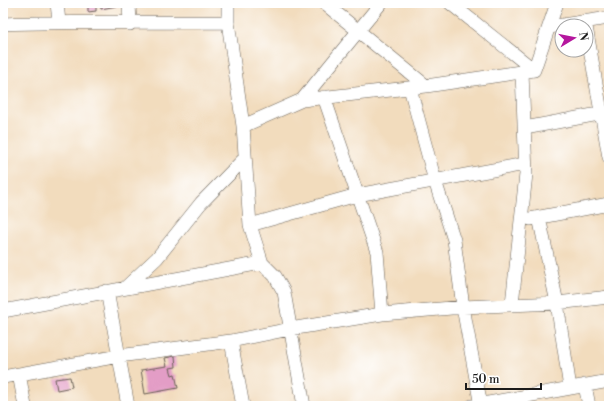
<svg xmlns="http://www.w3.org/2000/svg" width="612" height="409" viewBox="0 0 612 409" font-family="'Libre Bodoni',serif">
<rect width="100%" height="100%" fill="#fff"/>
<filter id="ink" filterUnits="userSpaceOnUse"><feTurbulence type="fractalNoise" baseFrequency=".025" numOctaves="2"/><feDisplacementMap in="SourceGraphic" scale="8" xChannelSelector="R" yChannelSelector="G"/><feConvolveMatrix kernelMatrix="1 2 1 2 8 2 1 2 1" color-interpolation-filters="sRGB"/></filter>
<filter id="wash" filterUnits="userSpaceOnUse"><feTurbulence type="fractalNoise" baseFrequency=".012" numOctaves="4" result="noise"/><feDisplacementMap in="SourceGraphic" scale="16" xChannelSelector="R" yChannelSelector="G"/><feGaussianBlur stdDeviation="0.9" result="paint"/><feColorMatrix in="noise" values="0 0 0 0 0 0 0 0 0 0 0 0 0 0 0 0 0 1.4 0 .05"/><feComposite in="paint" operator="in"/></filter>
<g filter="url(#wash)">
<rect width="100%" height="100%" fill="#f2dcbd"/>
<g id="blocks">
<path fill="#e39dc6" d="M88 3H96V11L88 12Z
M100 3H122V5L101 9Z
M175 356 176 367 170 368 172 375 175 374 178 388 145 394 141 370 167 366 165 358Z
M70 377 72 387 57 390 55 379Z"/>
</g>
</g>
<g filter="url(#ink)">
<use href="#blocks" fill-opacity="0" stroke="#675f54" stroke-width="1"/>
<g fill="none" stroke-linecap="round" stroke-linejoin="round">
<defs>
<path id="minor" d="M57 3 59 22
M129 3 130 24
M228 3V22L243 126 250 225 262 263 275 276 284 292 304 406
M324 3 426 86
M450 3 534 70
M585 21 609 157
M3 24C78 21 153 23 228 22
M549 27 609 18
M410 88 435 181 454 240 463 307 481 406
M324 97 377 252 382 314
M302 100 381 3
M243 126 302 100 426 86 534 70 557 3
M525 128 609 112
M539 217 557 303 570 388
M530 219 609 204
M250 225 357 195 525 164
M125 288 157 258 201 203 245 158
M107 291 128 406
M512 304 526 174 522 72
M3 311 262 263
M231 341 243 406
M19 374 25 406
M3 377 119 356 231 341 290 329 382 314 463 307 557 303 609 297
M585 385 589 406
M472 406 609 381"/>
</defs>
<use href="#minor" stroke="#675f54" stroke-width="14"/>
<use href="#minor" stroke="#fff" stroke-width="13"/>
</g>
</g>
<rect width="612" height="409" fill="none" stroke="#fff" stroke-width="16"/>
<g transform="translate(574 38) rotate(80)"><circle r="19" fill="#ffffff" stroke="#a4a4a4"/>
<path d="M0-3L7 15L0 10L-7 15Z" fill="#b5179e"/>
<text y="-6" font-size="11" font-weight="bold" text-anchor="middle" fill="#1c1c1c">N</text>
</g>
<path d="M466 383v6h75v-6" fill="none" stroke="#1c1c1c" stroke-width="2"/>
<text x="472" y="383" font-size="12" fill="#1c1c1c" stroke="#ffffff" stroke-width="3" paint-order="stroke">50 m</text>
</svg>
